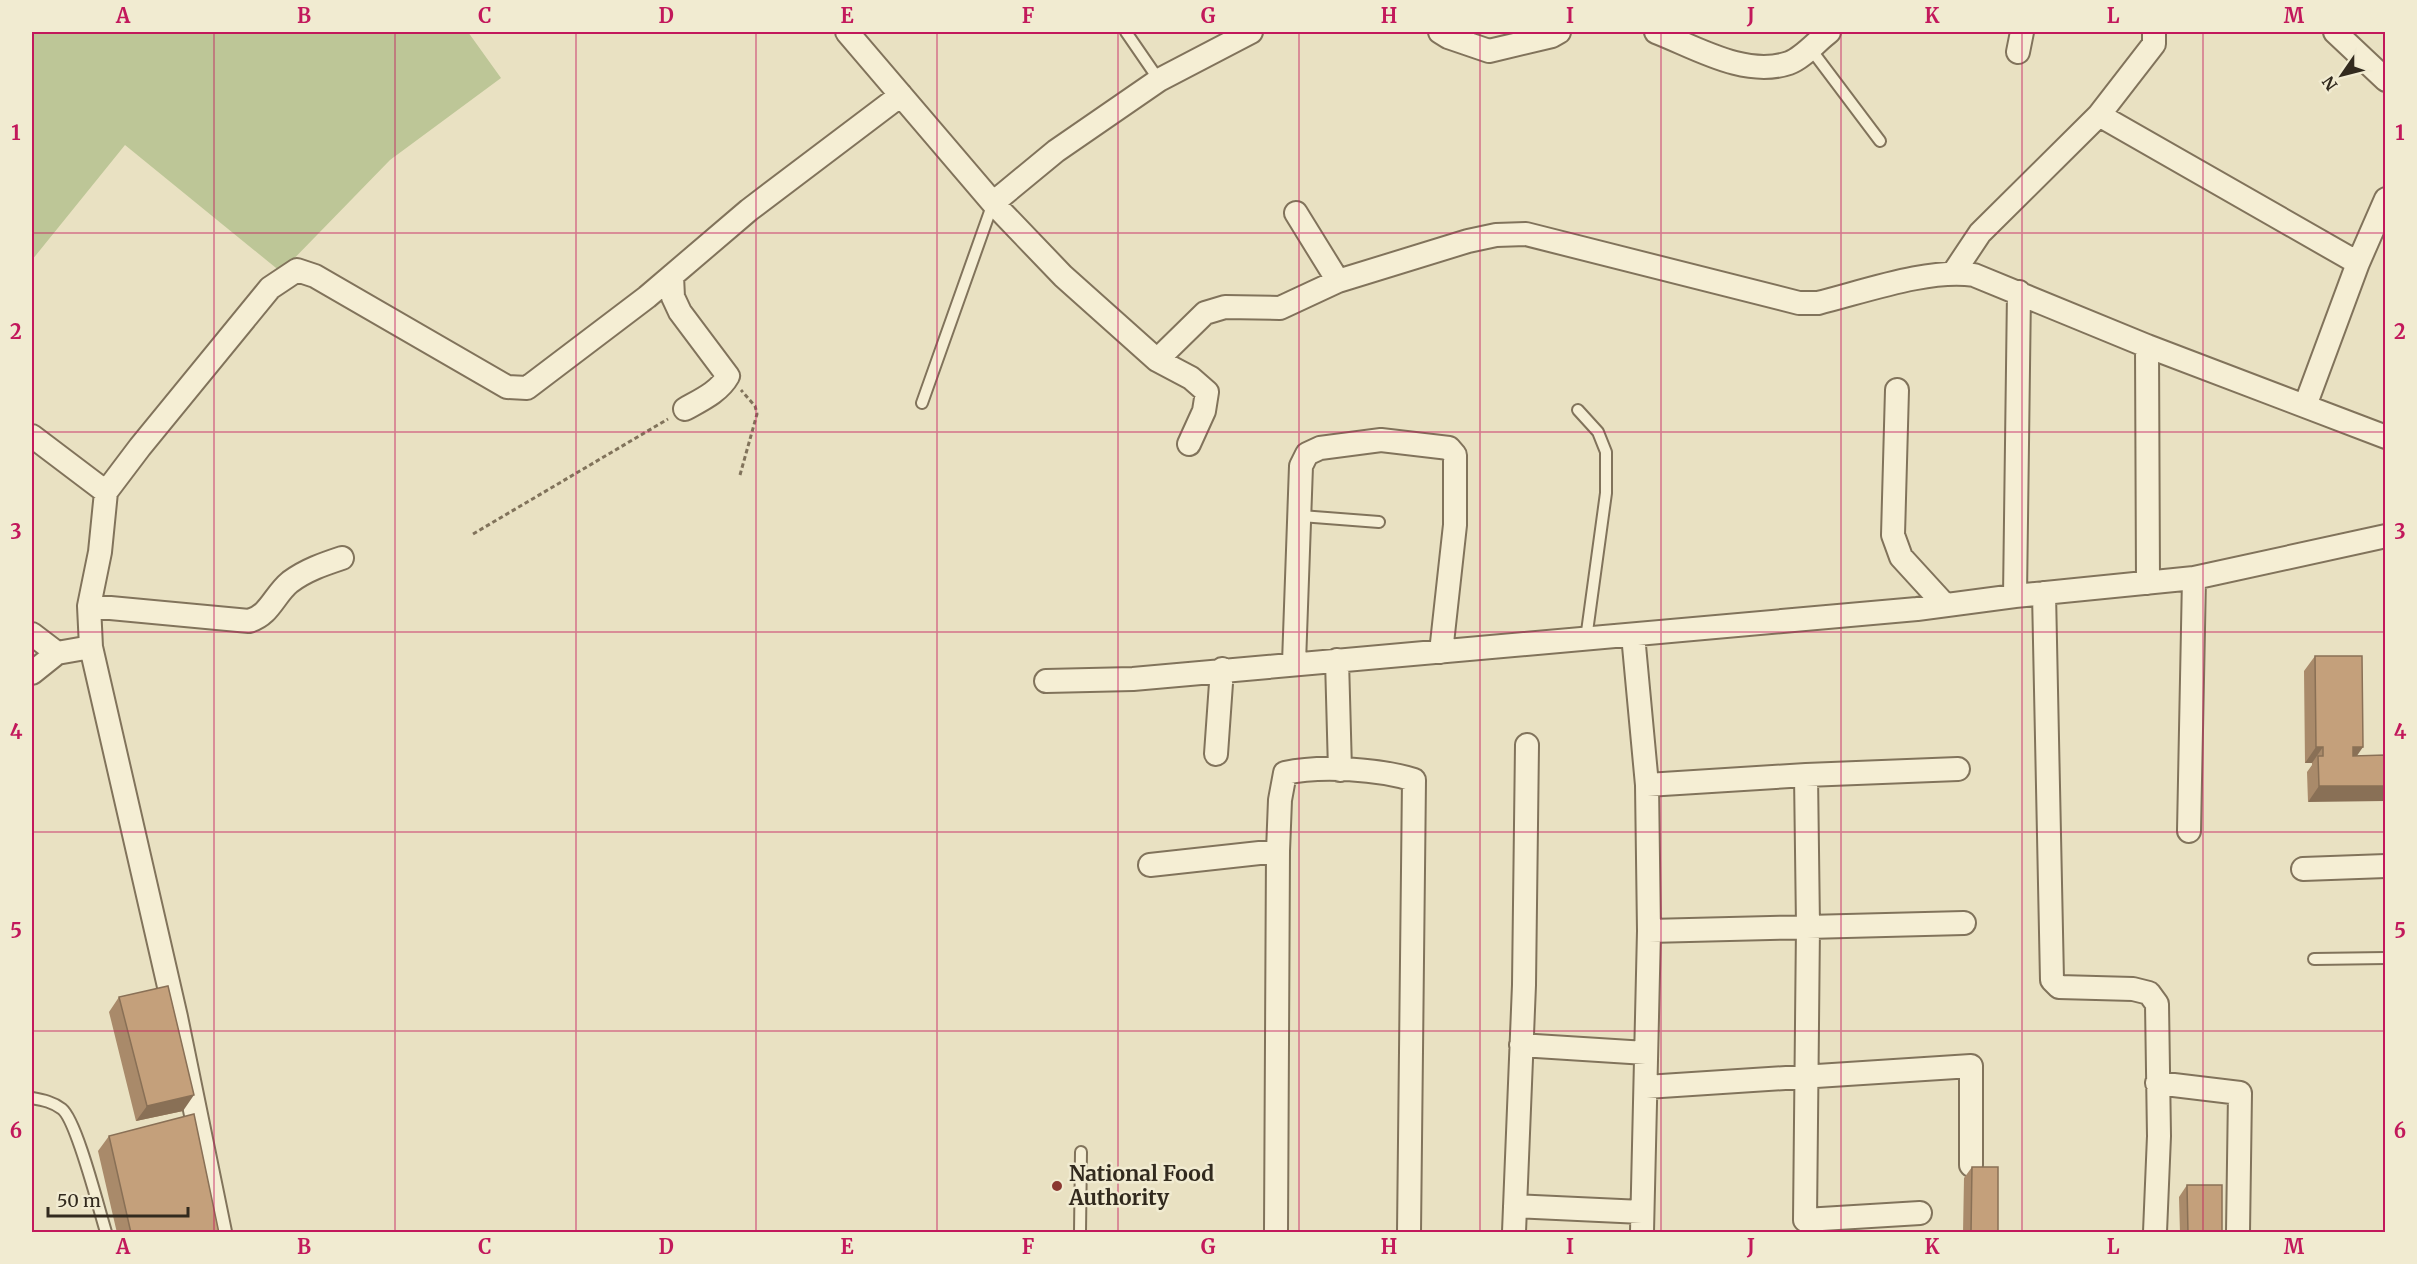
<svg xmlns="http://www.w3.org/2000/svg" width="2417" height="1264" viewBox="0 0 2417 1264" font-family="Merriweather,serif">
<rect width="100%" height="100%" fill="#e9e1c2"/>
<path fill="#bdc697" d="M32 32H468L501 78 390 160 281 272 125 145 32 260Z"/>
<g fill="none" stroke-linecap="round" stroke-linejoin="round">
<defs>
<path id="lane" d="M1126 32 1159 80
M1810 48 1880 141
M922 403 993 203
M1578 410 1598 432 1606 452V493L1586 639
M1301 516 1379 522
M2314 959 2386 958
M32 1098C43 1100 53 1102 62 1109 77 1121 99 1210 106 1232
M1080 1232 1081 1152"/>
<path id="street" d="M847 32 993 203 1063 276 1157 360 1205 313 1225 307 1280 308 1338 281 1468 241 1496 235 1526 234 1799 303H1818C1863 292 1929 268 1974 275L2147 346 2386 437
M1440 32 1448 37 1489 51 1552 36 1559 32
M1656 32C1695 47 1745 78 1789 63 1803 58 1817 41 1829 32
M2335 32 2386 80
M2018 52 2022 32
M2099 115 2358 263
M993 203 1056 151 1159 80 1251 32
M1296 213 1338 281
M1954 272 1980 233 2099 115 2154 44V32
M672 276 673 297 680 312 728 376C719 392 701 400 685 409
M2147 346 2148 583
M1157 360 1191 378 1207 392 1204 411 1189 444
M1897 390 1893 535 1901 557 1944 604
M2305 406 2358 263 2386 199
M32 436 106 492
M2044 593 2052 980 2059 987 2133 989 2149 993 2157 1004 2159 1136 2155 1232
M2015 596 2019 292
M89 606 249 621C270 615 274 595 290 582 306 570 324 564 342 558
M32 634 57 653
M1633 635 1647 785 1649 931 1642 1232
M1337 660 1340 770
M1294 663 1301 466 1307 454 1320 448 1381 440 1449 448 1455 455V525L1441 652
M32 673 57 653 91 647
M1046 681 1133 679 1917 609 2015 596 2194 578 2386 536
M1216 754 1222 669
M1806 775 1808 926 1805 1220 1920 1213
M1647 785 1806 775 1958 769
M2189 831 2194 578
M1150 865 1278 851
M2303 869 2386 866
M1649 931 1964 923
M1521 1045 1646 1053
M2157 1083 2240 1093 2238 1232
M1646 1087 1971 1066V1165
M1515 1206 1642 1212
M220 1232 176 1017 91 647 89 606 100 552 106 492 140 447 270 288 297 270 315 276 507 387 527 388 647 297 749 210 901 95
M1276 1232 1278 851 1280 800 1285 773C1321 765 1379 769 1414 780L1409 1232
M1514 1232 1524 985 1527 745"/>
</defs>
<use href="#lane" stroke="#81735b" stroke-width="14"/>
<use href="#street" stroke="#81735b" stroke-width="26"/>
<path stroke="#81735b" stroke-width="3" stroke-dasharray="4.5 3" stroke-linecap="butt" d="M740 475 757 414 755 406 741 390
M473 534 668 419"/>
<use href="#lane" stroke="#f5eed4" stroke-width="10"/>
<use href="#street" stroke="#f5eed4" stroke-width="22"/>
</g>
<path fill="#a98a6a" d="M2315 656 2363 747 2308 802 2307 772 2312 765V763H2305L2304 671Z
M119 997 183 1111 136 1121 109 1012Z
M109 1136 219 1233H117L98 1151Z
M1972 1167 1998 1233H1963L1964 1178Z
M2187 1185 2222 1233H2180L2179 1197Z"/>
<path fill="#897056" d="M2316 747H2323L2312 763H2305Z
M2353 747H2363L2352 763Z
M2319 786H2385V801L2308 802Z
M194 1095 183 1111 136 1121 147 1106Z"/>
<path fill="#c4a07b" stroke="#897056" stroke-width="1.5" d="M2315 656H2362L2363 747H2353V756L2385 755V786H2319L2318 756H2323V747H2316Z
M168 986 194 1095 147 1106 119 997Z
M194 1114 219 1233H131L109 1136Z
M1972 1167H1998V1233H1971Z
M2187 1185H2222V1233H2188Z"/>
<path fill="none" stroke="#c2185b" stroke-width="1.5" stroke-opacity="0.55" d="M214 32V1232M395 32V1232M576 32V1232M756 32V1232M937 32V1232M1118 32V1232M1299 32V1232M1480 32V1232M1661 32V1232M1841 32V1232M2022 32V1232M2203 32V1232M32 233H2386M32 432H2386M32 632H2386M32 832H2386M32 1031H2386"/>
<circle fill="#8b3831" stroke="#f1ebd1" stroke-width="2" cx="1057" cy="1186" r="6"/>
<g text-anchor="middle" stroke-width="5" stroke-linejoin="round" paint-order="stroke">
<g font-size="21" font-weight="bold" fill="#322a1e" stroke="#f1ebd1" text-anchor="start">
<text x="1069" y="1181">National Food<tspan x="1069" dy="24">Authority</tspan></text>
</g>
</g>
<rect width="2417" height="1264" fill="none" stroke="#f1ebd1" stroke-width="66"/>
<g transform="translate(2342 75) rotate(235)" stroke="#f1ebd1" stroke-width="4.5" paint-order="stroke">
<path d="M0-4.5L10 22L0 15L-10 22Z" fill="#322a1e"/>
<text y="-9" font-size="16" font-weight="bold" text-anchor="middle" fill="#322a1e">N</text>
</g>
<path d="M48 1207v9h140v-9" fill="none" stroke="#322a1e" stroke-width="3"/>
<text x="57" y="1207" font-size="18" fill="#322a1e" stroke="#f1ebd1" stroke-width="4.5" paint-order="stroke">50 m</text>
<rect x="33" y="33" width="2351" height="1198" fill="none" stroke="#c2185b" stroke-width="2"/>
<g font-size="20" text-anchor="middle" font-weight="bold" fill="#c2185b">
<text x="123" y="23">A</text>
<text x="304" y="23">B</text>
<text x="485" y="23">C</text>
<text x="666" y="23">D</text>
<text x="847" y="23">E</text>
<text x="1028" y="23">F</text>
<text x="1208" y="23">G</text>
<text x="1389" y="23">H</text>
<text x="1570" y="23">I</text>
<text x="1751" y="23">J</text>
<text x="1932" y="23">K</text>
<text x="2113" y="23">L</text>
<text x="2294" y="23">M</text>
<text x="16" y="140">1</text>
<text x="2400" y="140">1</text>
<text x="16" y="339">2</text>
<text x="2400" y="339">2</text>
<text x="16" y="539">3</text>
<text x="2400" y="539">3</text>
<text x="16" y="739">4</text>
<text x="2400" y="739">4</text>
<text x="16" y="938">5</text>
<text x="2400" y="938">5</text>
<text x="16" y="1138">6</text>
<text x="2400" y="1138">6</text>
<text x="123" y="1254">A</text>
<text x="304" y="1254">B</text>
<text x="485" y="1254">C</text>
<text x="666" y="1254">D</text>
<text x="847" y="1254">E</text>
<text x="1028" y="1254">F</text>
<text x="1208" y="1254">G</text>
<text x="1389" y="1254">H</text>
<text x="1570" y="1254">I</text>
<text x="1751" y="1254">J</text>
<text x="1932" y="1254">K</text>
<text x="2113" y="1254">L</text>
<text x="2294" y="1254">M</text>
</g>
</svg>
